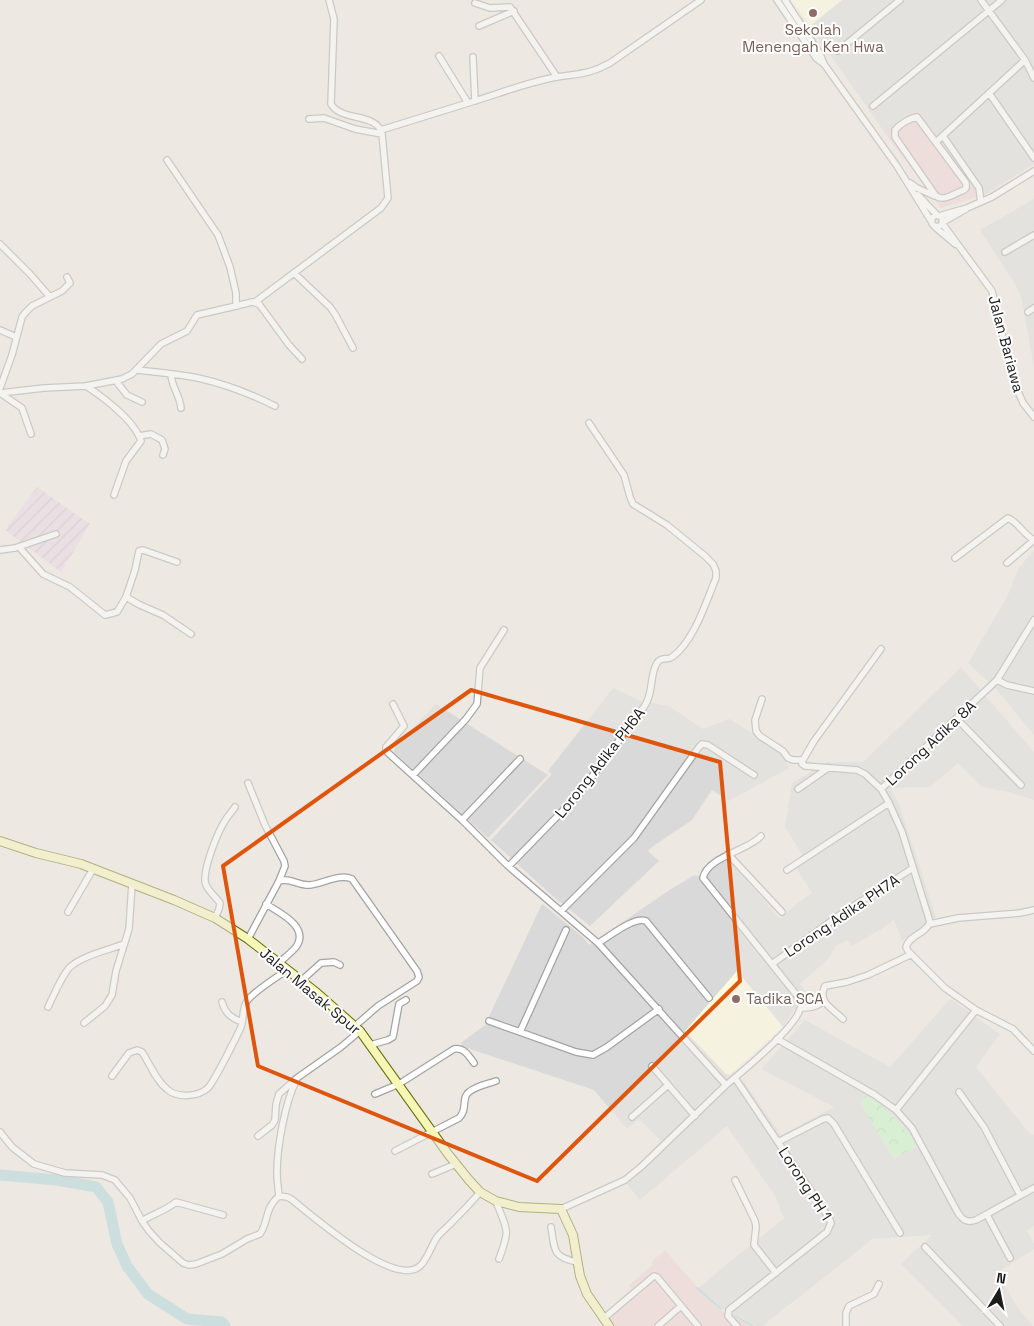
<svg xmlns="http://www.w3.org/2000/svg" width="1034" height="1326" viewBox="0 0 1034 1326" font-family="'Space Grotesk',sans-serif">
<defs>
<pattern id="industrial-furrows" width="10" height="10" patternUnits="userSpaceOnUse" patternTransform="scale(1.25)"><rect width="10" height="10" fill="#e6d4e4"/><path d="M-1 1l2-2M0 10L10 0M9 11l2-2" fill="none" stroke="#c5b5c3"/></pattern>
<pattern id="park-crowns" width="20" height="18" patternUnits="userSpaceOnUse" patternTransform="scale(1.25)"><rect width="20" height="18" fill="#bff7c1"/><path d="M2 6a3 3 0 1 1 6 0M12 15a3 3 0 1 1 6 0" fill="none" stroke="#a4d3a5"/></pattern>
</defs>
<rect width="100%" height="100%" fill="#ede9e2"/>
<path fill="#dad9d9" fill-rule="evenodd" d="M842 0H1034V164L986 194 941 208 885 133 810 26Z
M1034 199V368L1022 300 1015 284 980 230Z
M1034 550V735L996 689 968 663 1007 597 1018 569Z
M961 667 1034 752V800L1008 792 982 787 958 763 930 787 890 788 899 804 936 917 902 941 894 920 880 930 852 946 847 940 836 946 828 959 800 984 806 992 783 1027 737 971 730 1075 734 1071 744 1082 781 1135 834 1107 761 1069 805 1020 890 1067 950 999 1000 1034 976 1067 1030 1134 1034 1135V1226L1027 1231 1034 1244V1249L997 1273 1018 1308 1033 1326H963L901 1264 932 1235 873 1239 762 1326H756L722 1308 698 1288 784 1218 775 1196 727 1126 640 1200 621 1177 634 1168 661 1141 639 1119 627 1129 594 1090 461 1046 462 1042 485 1025 542 904 583 937 589 945 671 889 693 876 705 875 727 857 780 919 795 905 812 893 793 863 803 856 785 827 792 783 827 762H863ZM867 1096 892 1115 906 1129 916 1146 894 1159Z
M613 688 641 701 669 706 703 729 730 719 781 752 789 768 729 801 712 790 692 820 652 847 648 851 659 861 590 926 555 898 491 840 552 774 548 771Z
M436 704 548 775 488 838 394 752 395 746Z"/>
<path fill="#eed1d2" d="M917 110 976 192V197L941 208 885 133Z
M665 1250 698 1288 697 1289 720 1310 752 1326H614L604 1314 631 1289 629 1285 653 1265 651 1262Z"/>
<path fill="url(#industrial-furrows)" d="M37 487 90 524 61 572 5 530Z"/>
<path fill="#fefcdb" d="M791 0H842L810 26Z
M737 971 783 1027 730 1075 726 1074 685 1031Z"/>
<path fill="url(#park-crowns)" d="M867 1095C889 1112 902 1122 917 1146L894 1159 860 1103Z"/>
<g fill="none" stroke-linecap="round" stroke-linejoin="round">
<path stroke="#a4d0da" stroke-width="2" d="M697 1288 721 1309
M735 1316 753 1326"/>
<path stroke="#a4d0da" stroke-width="11" d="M0 1175 57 1180 96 1187 108 1202 117 1244 127 1266 148 1294 187 1319 222 1322 225 1326"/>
<defs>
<path id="street" d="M777 0 816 58 824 64
M785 0 820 54 824 64 897 166 931 221
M981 0 1025 60 1034 78
M475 3 490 8 510 7 557 77
M479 26 514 11
M838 51 900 0
M439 56 468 103C495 95 520 85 547 79 572 73 585 77 610 63L701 0
M473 57 475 101
M989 93 1034 158
M873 106 1002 0
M917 117 966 183V188L964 190C955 193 944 202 936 196L895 137V130C900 124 910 118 917 117Z
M309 119 324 118 355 129 382 134
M381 130 468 103
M943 136 979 188 981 202
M936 142 1025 60
M910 183 917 188 935 196
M918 195 937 215
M931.5 221a5.5 5.5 0 1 1 11 0a5.5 5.5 0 1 1-11 0Z
M939 216 967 208 992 197 1034 171
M943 222 966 209
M942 223 992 291 1013 380 1023 403 1034 417
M935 227 955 244
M0 244 30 274 50 297
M1005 252 1034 235
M294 273 330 307 335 314 353 348
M255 302 381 208 388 198 382 134C377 112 341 122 331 104L334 19 329 0
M236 306 252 302 259 304 289 345 302 359
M1028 312 1034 308
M0 330 16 337
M136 370C157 372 178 374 198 378 225 384 251 394 275 406
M171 374C171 386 180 395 181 408
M116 381 127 395 142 402
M86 386C103 397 135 421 141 441L126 461 114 495
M0 388 12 355 22 317 25 313 32 306 62 291 70 283 67 277
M0 393 44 388 86 386 122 379 132 374 161 344 187 331 197 315 236 306V293L230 267 218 235 167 160
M0 393 22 408 31 434
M139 436 151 434 162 440 165 449 163 455
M19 547 43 574 70 587 105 615 117 612 126 597 140 605 163 615 191 634
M0 550 15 548 56 534
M955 558 1008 518C1018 522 1024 535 1034 540
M1007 563 1034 540
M126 597 135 570 139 551 143 550 177 562
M881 649 814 741 803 760 802 764 805 766 857 770 865 774 881 789 889 803 902 832 930 922C926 934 909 935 906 947L908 951 945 988 976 1010 1013 1029 1034 1051
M997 680 1007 685 1034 691
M762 699 755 720 756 731 760 736 783 751 788 758 793 760H803
M393 704 404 726 386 747V751L462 820 507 865 598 943 726 1085 642 1166 625 1180 561 1209
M957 719 1021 785
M413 775 466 719 477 704 480 668 504 630
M248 783 265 825 284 861 285 866 279 881
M798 789 828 768
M881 789 997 680 1034 620
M462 820 520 759
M728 854 782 912
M509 866 579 794 644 707C654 693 649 676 657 663 661 657 664 660 670 658 673 657 677 653 679 651 697 632 706 602 716 578V571L713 564 705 556 667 525 633 504 630 497 624 475 589 423
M787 870 889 803
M266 904C280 913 310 927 296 947 291 953 284 958 279 963
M561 911 634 838 699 747 702 744 708 745 754 775
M68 912 93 869
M215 918 219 909 220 903C216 897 209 892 206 885 201 874 216 837 222 826 225 819 231 813 235 807
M930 924 958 918 1020 913 1034 910
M248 939 279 881C290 877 298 886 310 885 322 884 340 873 352 879L417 971 419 977 417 981 378 1006 355 1026
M598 943C609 937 634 916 646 921L709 998
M772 964 841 914 913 868
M301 981 321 963 334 962 340 965
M222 1002C225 1013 231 1018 242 1022
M48 1007C54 995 60 979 69 968 81 956 108 950 124 944
M801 1008C810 1008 817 1007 823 1001
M843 1019C832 1008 817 1002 825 986L847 982 868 975 910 955
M489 1021 576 1052 593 1055 607 1047 659 1009
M84 1023 105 1006 112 995 116 971 129 929 132 884
M520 1032 566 930
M777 1039 875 1095 896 1110 912 1128 958 1213C963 1220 967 1223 976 1220L1034 1188
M370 1045 388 1040 393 1037 399 1004 406 1000
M652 1066 695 1116
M112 1076 129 1053 137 1050 142 1052C150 1064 156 1081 168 1090 178 1098 198 1097 208 1088 215 1080 236 1038 241 1027 244 1018 242 1008 247 1001 253 992 277 977 287 970
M735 1078 829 1218 831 1223 827 1232 729 1310 728 1316 737 1326
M726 1085C743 1071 795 1028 800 1009 802 1006 800 1002 799 998L703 878C707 857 749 850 761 836
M959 1092 984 1127 1020 1195
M375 1094 399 1084 454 1049C464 1047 469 1056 474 1063
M896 1110 976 1010
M632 1117 668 1085
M0 1132 12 1147 34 1164 65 1173 102 1175 115 1180 130 1198 142 1221 149 1231 160 1243 183 1263 189 1265 196 1264 222 1254 247 1239 260 1234C269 1221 264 1209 279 1196L287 1197 291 1199C313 1216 395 1289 420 1266 428 1259 431 1245 438 1236 443 1230 449 1226 454 1220 463 1211 472 1202 480 1192
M258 1136 272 1125 275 1120 276 1104 279 1094 297 1078 341 1047 360 1031
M778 1142 823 1119 828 1118 834 1124 900 1233
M395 1151 459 1118C468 1110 461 1097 469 1092 476 1086 488 1084 496 1081
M432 1174 456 1164
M735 1180 755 1221 756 1227 754 1245 776 1273
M279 1196C278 1188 277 1180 277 1172 277 1147 285 1103 296 1081
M496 1201C507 1232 511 1226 499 1259
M987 1215 1010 1258
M142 1221C153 1214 165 1211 176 1202L223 1215
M551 1227C555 1250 552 1257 577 1262
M925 1247 1000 1326
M603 1319 654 1276 657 1277 698 1326
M658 1326 681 1306
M846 1326V1313L849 1306 874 1294 879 1284"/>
<path id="secondary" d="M0 841 36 853 81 864 174 900 215 918 248 939 317 993 360 1031 448 1154 469 1180 480 1192 496 1201 519 1207 561 1209 573 1235 580 1276 587 1294 609 1326"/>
</defs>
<use href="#street" stroke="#a3a3a3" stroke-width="8"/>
<use href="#secondary" stroke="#676e08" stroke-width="10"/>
<use href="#street" stroke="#fff" stroke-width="5.5"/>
<use href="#secondary" stroke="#f6f7b7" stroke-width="8"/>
</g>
<path d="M0 0H1034V1326H0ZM471 690 720 762 740 981 537 1181 258 1066 223 866Z" fill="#ede9e2" fill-opacity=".55" fill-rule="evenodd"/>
<path fill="none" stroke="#de560d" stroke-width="4" stroke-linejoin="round" d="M471 690 720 762 740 981 537 1181 258 1066 223 866Z"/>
<g fill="#8d6e63" stroke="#fff" stroke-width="2">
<circle cx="813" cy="13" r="5"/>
<circle cx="736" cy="999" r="5"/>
</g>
<g text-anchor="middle" stroke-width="4" stroke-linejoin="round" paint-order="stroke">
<g font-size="15" fill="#785e54" stroke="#fff">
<text x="813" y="35">Sekolah<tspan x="813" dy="17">Menengah Ken Hwa</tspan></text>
<text x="746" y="1004" text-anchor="start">Tadika SCA</text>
</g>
<g font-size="15" fill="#1c1c1c" stroke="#fff">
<text transform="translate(1006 344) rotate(75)" y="5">Jalan Bariawa</text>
<text transform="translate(931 743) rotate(-43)" y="5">Lorong Adika 8A</text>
<text transform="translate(600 763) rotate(-52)" y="5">Lorong Adika PH6A</text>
<text transform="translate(842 916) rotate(-34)" y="5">Lorong Adika PH7A</text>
<text transform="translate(310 991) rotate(40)" y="5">Jalan Masak Spur</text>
<text transform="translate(805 1184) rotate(57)" y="5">Lorong PH 1</text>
</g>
</g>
<g transform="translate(999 1291) rotate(10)" stroke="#ffffff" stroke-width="4" paint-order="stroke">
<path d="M0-4L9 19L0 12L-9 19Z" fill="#1c1c1c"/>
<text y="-8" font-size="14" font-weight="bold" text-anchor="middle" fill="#1c1c1c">N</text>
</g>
</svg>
